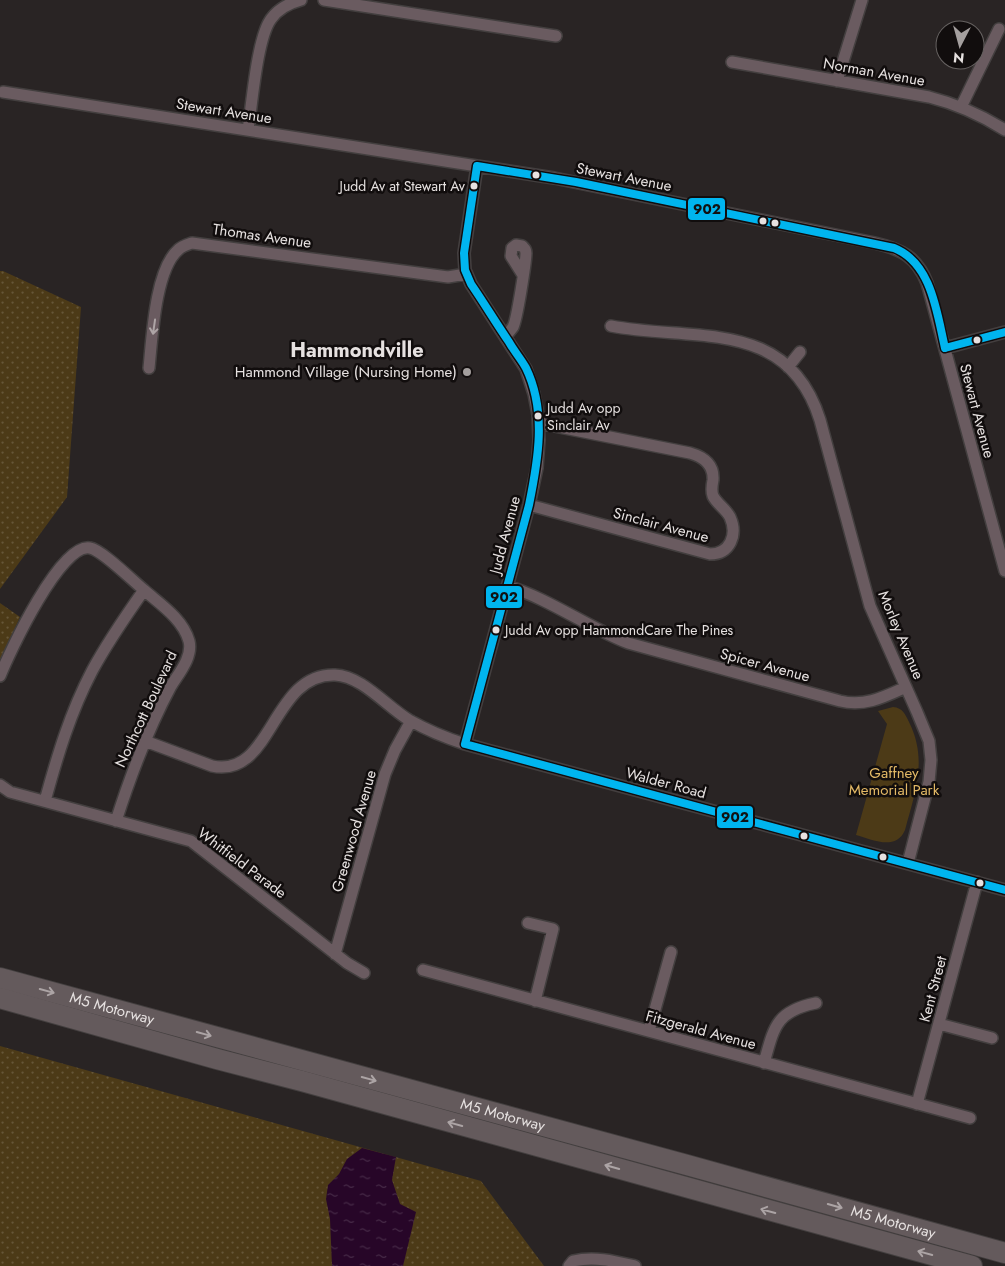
<svg xmlns="http://www.w3.org/2000/svg" width="1005" height="1266" viewBox="0 0 1005 1266" font-family="Jost,sans-serif">
<defs>
<pattern id="grass-dots" width="8" height="8" patternUnits="userSpaceOnUse" patternTransform="scale(1.25)"><rect width="8" height="8" fill="#4c3a17"/><path d="M2 2h.1M6 6h.1" fill="none" stroke="#665638" stroke-width="1.8" stroke-linecap="round"/></pattern>
<pattern id="water-ripples" width="26" height="14" patternUnits="userSpaceOnUse" patternTransform="scale(1.25)"><rect width="26" height="14" fill="#270628"/><path d="M2 4q2-2 4 0t4 0M15 11q2-2 4 0t4 0" fill="none" stroke="#462a47"/></pattern>
</defs>
<rect width="100%" height="100%" fill="#292424"/>
<path fill="url(#grass-dots)" d="M0 271H3L81 307 67 497 0 589Z
M0 603 20 617 0 661Z
M0 1046 481 1181 544 1266H0Z"/>
<path fill="#4c3a17" d="M893 707C903 708 905 714 909 722 928 760 915 792 905 830 896 851 873 840 856 835L887 724 878 711Z"/>
<path fill="url(#water-ripples)" d="M362 1148 396 1157 392 1180 400 1204 416 1212 403 1266H332L330 1219 326 1199 328 1185 339 1174 347 1159Z"/>
<g fill="none" stroke-linecap="round" stroke-linejoin="round">
<defs>
<path id="street" d="M324 0 556 36
M732 62 929 97C957 104 981 115 1005 130
M837 81 862 0
M3 92 554 178 875 243C901 249 917 257 927 283L1005 571
M961 107 999 29
M248 130C252 104 257 38 271 19 278 9 290 3 301 0
M611 326C694 342 788 317 820 420L870 606 917 712 929 741 931 760 929 782 908 863
M506 336C508 333 511 330 513 327 517 320 526 261 526 253 526 249 525 249 522 246L516 245 512 248 511 256 523 275
M945 348 1005 332
M788 367 800 352
M149 368C152 339 155 270 178 250 182 246 186 245 192 243L448 277 466 274
M529 505 710 554C730 554 738 535 730 517 726 509 717 504 713 496 711 491 712 485 713 480 714 465 704 457 690 453L539 423
M507 586C550 599 587 627 628 643L840 701C865 707 884 697 906 687
M0 676C10 651 61 542 90 548 102 550 133 581 144 590
M145 741 212 766C273 779 271 673 335 675 362 676 386 706 409 720 427 730 446 738 465 744L1005 890
M465 744 529 505 537 468 539 440 538 415 534 394 526 369 471 284 465 270 464 253 477 166
M0 785 10 792 191 841 347 963 364 973
M45 801C57 757 70 713 92 671 107 643 125 617 144 590 160 604 183 619 189 641 193 657 179 673 171 686 148 729 131 774 116 821
M528 923 553 929 535 1001
M335 954 385 774 395 750 411 721
M423 970 970 1118
M939 1024 992 1038
M649 1031 671 952
M764 1063C774 1027 776 1011 816 1003
M917 1104 977 882
M569 1266 573 1261C594 1256 614 1261 635 1266"/>
<g id="highway">
<path id="s1" d="M0 978 687 1165 1005 1253"/>
<path d="M0 998 217 1059 302 1081 972 1266"/>
</g>
</defs>
<use href="#street" stroke="#433f3f" stroke-width="14"/>
<use href="#highway" stroke="#433f3f" stroke-width="22"/>
<use href="#street" stroke="#6a5b60" stroke-width="11"/>
<use href="#highway" stroke="#645a5c" stroke-width="20"/>
<defs>
<path id="bus-1" d="M477 166 576 182 894 248C932 263 937 314 945 348
M945 348 1005 332
M465 744 529 505C538 461 547 411 526 368 521 359 514 351 509 342 496 323 484 303 471 284L465 270 464 253 477 166
M465 744 1005 890"/>
</defs>
<use href="#bus-1" stroke="#110d0d" stroke-width="11"/>
<use href="#bus-1" stroke="#00b5ef" stroke-width="8"/>
</g>
<defs><path id="oneway-shaft" d="M-6 0H5M1.5-3L5.5 0L1.5 3" fill="none" stroke-width="1.6" stroke-linecap="round" stroke-linejoin="round" transform="scale(1.25)"/></defs>
<use stroke="#aea5a6" href="#oneway-shaft" transform="translate(154 327) rotate(98)"/>
<g stroke="#aca4a5">
<use href="#oneway-shaft" transform="translate(47 991) rotate(15)"/>
<use href="#oneway-shaft" transform="translate(204 1034) rotate(15)"/>
<use href="#oneway-shaft" transform="translate(369 1079) rotate(15)"/>
<use href="#oneway-shaft" transform="translate(455 1124) rotate(-165)"/>
<use href="#oneway-shaft" transform="translate(612 1167) rotate(-164)"/>
<use href="#oneway-shaft" transform="translate(835 1206) rotate(16)"/>
<use href="#oneway-shaft" transform="translate(768 1211) rotate(-165)"/>
<use href="#oneway-shaft" transform="translate(925 1253) rotate(-165)"/>
</g>
<g fill="#e6e1e0" stroke="#110d0d" stroke-width="2">
<circle cx="536" cy="175" r="4.5"/>
<circle cx="474" cy="186" r="4.5"/>
<circle cx="763" cy="221" r="4.5"/>
<circle cx="775" cy="223" r="4.5"/>
<circle cx="977" cy="340" r="4.5"/>
<circle cx="538" cy="416" r="4.5"/>
<circle cx="496" cy="630" r="4.5"/>
<circle cx="804" cy="836" r="4.5"/>
<circle cx="883" cy="857" r="4.5"/>
<circle cx="980" cy="883" r="4.5"/>
</g>
<circle fill="#a49f9e" stroke="#110d0d" stroke-width="2" cx="467" cy="372" r="5"/>
<g text-anchor="middle" stroke-width="5" stroke-linejoin="round" paint-order="stroke">
<g font-size="14" fill="#e6e1e0" stroke="#110d0d" text-anchor="start">
<text x="465" y="191" text-anchor="end">Judd Av at Stewart Av</text>
<text x="547" y="413">Judd Av opp<tspan x="547" dy="17">Sinclair Av</tspan></text>
<text x="505" y="635">Judd Av opp HammondCare The Pines</text>
</g>
<g font-size="15" fill="#e6e1e0" stroke="#110d0d">
<text transform="translate(874 72) rotate(10)" y="5">Norman Avenue</text>
<text transform="translate(224 111) rotate(9)" y="5">Stewart Avenue</text>
<text transform="translate(624 177) rotate(11)" y="5">Stewart Avenue</text>
<text transform="translate(262 236) rotate(8)" y="5">Thomas Avenue</text>
<text transform="translate(977 411) rotate(75)" y="5">Stewart Avenue</text>
<text transform="translate(661 525) rotate(15)" y="5">Sinclair Avenue</text>
<text transform="translate(505 535) rotate(-75)" y="5">Judd Avenue</text>
<text transform="translate(901 635) rotate(67)" y="5">Morley Avenue</text>
<text transform="translate(765 665) rotate(15)" y="5">Spicer Avenue</text>
<text transform="translate(146 709) rotate(-65)" y="5">Northcott Boulevard</text>
<text transform="translate(666 783) rotate(15)" y="5">Walder Road</text>
<text transform="translate(354 831) rotate(-74)" y="5">Greenwood Avenue</text>
<text transform="translate(242 863) rotate(37)" y="5">Whitfield Parade</text>
<text transform="translate(933 989) rotate(-75)" y="5">Kent Street</text>
<text dy="5" stroke="none"><textPath href="#s1" startOffset="116">M5 Motorway</textPath></text>
<text transform="translate(701 1030) rotate(15)" y="5">Fitzgerald Avenue</text>
<text dy="5" stroke="none"><textPath href="#s1" startOffset="521">M5 Motorway</textPath></text>
<text dy="5" stroke="none"><textPath href="#s1" startOffset="926">M5 Motorway</textPath></text>
</g>
<g font-size="15" fill="#e6e1e0" stroke="#110d0d" text-anchor="end">
<text x="457" y="377">Hammond Village (Nursing Home)</text>
</g>
<g font-size="15" fill="#e3b966" stroke="#110d0d">
<text x="894" y="778">Gaffney<tspan x="894" dy="17">Memorial Park</tspan></text>
</g>
<g font-size="20" font-weight="bold" fill="#e6e1e0" stroke="#110d0d">
<text x="357" y="357">Hammondville</text>
</g>
</g>
<g stroke="#110d0d" stroke-width="2">
<rect x="687" y="197" width="39" height="24" rx="5" fill="#00b5ef"/>
<rect x="485" y="585" width="38" height="24" rx="5" fill="#00b5ef"/>
<rect x="716" y="805" width="38" height="24" rx="5" fill="#00b5ef"/>
</g>
<g font-size="14" text-anchor="middle" font-weight="bold" fill="#111">
<text x="707" y="214">902</text>
<text x="504" y="602">902</text>
<text x="735" y="822">902</text>
</g>
<g transform="translate(960 45) rotate(186)"><circle r="24" fill="#110d0d" stroke="#666261"/>
<path d="M0-4L9 19L0 12L-9 19Z" fill="#a49f9e"/>
<text y="-8" font-size="14" font-weight="bold" text-anchor="middle" fill="#e6e1e0">N</text>
</g>
</svg>
